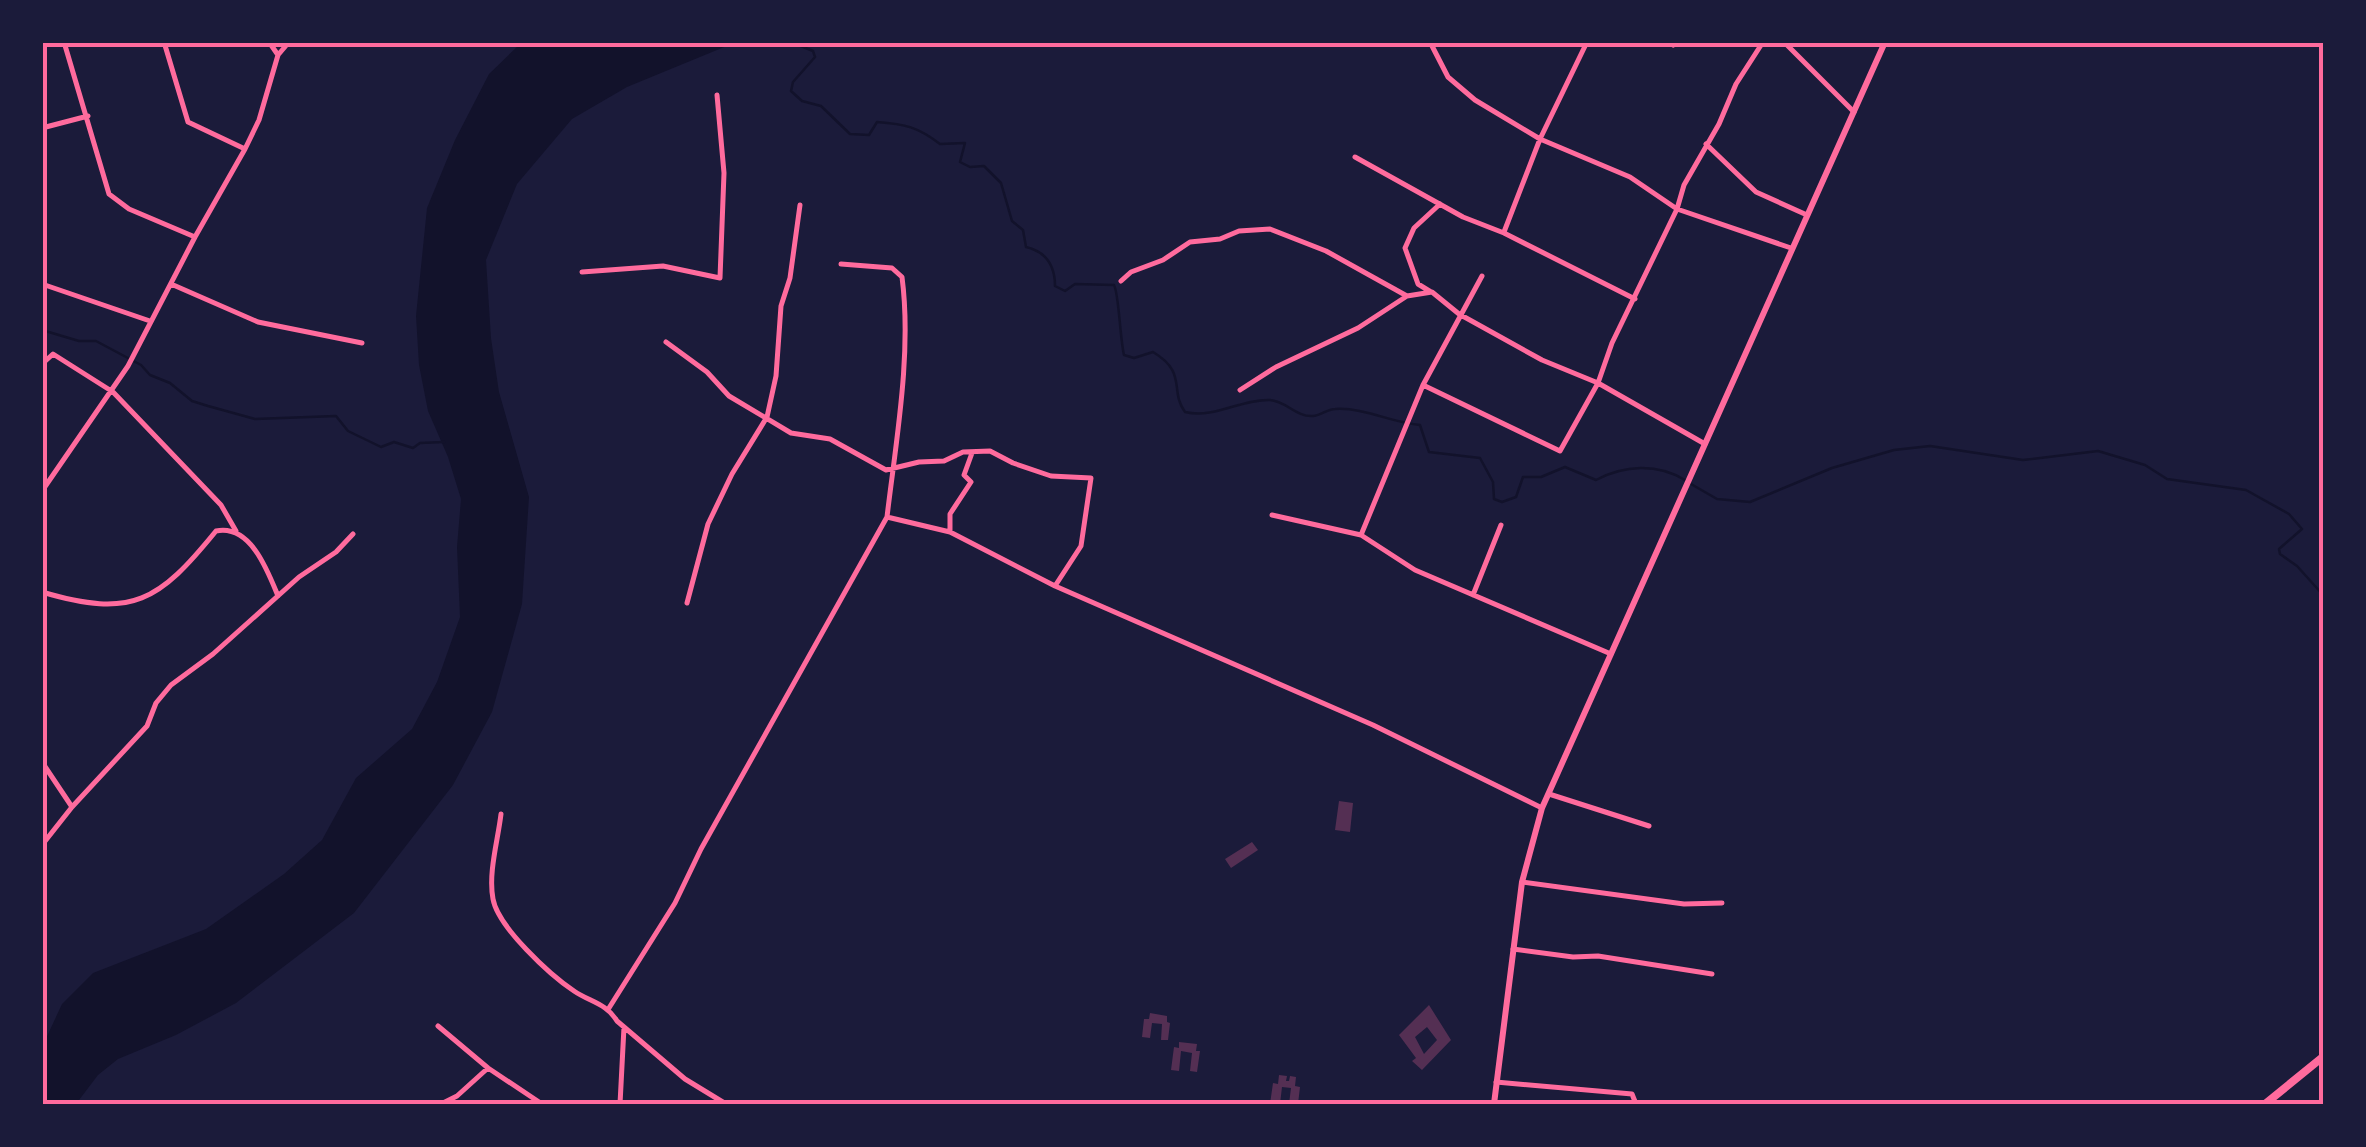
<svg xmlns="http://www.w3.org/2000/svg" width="2366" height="1147" viewBox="0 0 2366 1147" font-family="Barlow,sans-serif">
<rect width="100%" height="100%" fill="#1b1b3a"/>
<path fill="#12122b" d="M521 43H734L627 87 572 119 517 184 486 260 491 338 499 392 529 497 522 604 492 712 453 785 354 913 236 1003 176 1035 118 1059 98 1075 76 1104H43V1045L62 1004 93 973 206 929 284 874 322 840 356 778 412 729 437 682 460 617 457 547 461 499 448 457 428 411 419 365 416 316 427 208 455 140 489 74Z"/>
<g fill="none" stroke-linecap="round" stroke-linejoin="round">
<path stroke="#12122b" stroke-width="2.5" d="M791 42 813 51 815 57 793 82 791 91 802 101 821 106 850 134 869 135 877 122C905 124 918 127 940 144L965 143 960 162 970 167 984 166 1001 183 1012 221 1023 230 1026 247C1047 252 1055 266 1055 286L1065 291 1075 284 1114 285C1119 294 1120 339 1124 355L1134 358 1153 352C1188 373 1169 390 1185 412 1215 419 1240 399 1270 400 1286 401 1296 417 1313 416 1320 416 1327 409 1335 409 1364 407 1392 423 1420 425L1429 452 1480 458 1493 482 1494 499 1502 502 1516 497 1523 477H1541L1565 467 1596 480C1624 465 1657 463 1685 480
M42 330 79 341H96L141 365 150 375 170 383 192 401 208 406 255 419 336 416 348 431 381 447 394 442 413 448 420 443 444 442
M1691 484 1717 499 1750 502 1832 468 1894 450 1930 446 2023 460 2098 451 2145 465 2167 479 2246 490 2289 514 2302 529 2279 549 2280 554 2297 566 2324 596"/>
</g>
<path fill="#542f53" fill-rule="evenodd" d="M1339 801 1353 803 1350 832 1335 830Z
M1252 842 1258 850 1231 868 1225 859Z
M1429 1005 1451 1040 1422 1070 1412 1061 1416 1058 1399 1035ZM1427 1027 1437 1040 1424 1054 1415 1037Z
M1150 1013 1167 1016V1022L1170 1023 1168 1040H1161L1162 1024 1152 1023 1150 1038 1142 1037 1144 1019H1149Z
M1179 1042 1197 1044 1196 1051H1200L1197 1072 1190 1071 1192 1053 1181 1051 1179 1071 1171 1070 1174 1047 1179 1048Z
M1279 1075 1287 1076 1286 1081H1289L1290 1076 1296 1077 1295 1086 1300 1087 1298 1104H1289L1291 1088 1282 1087 1280 1104H1270L1273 1083 1278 1084Z"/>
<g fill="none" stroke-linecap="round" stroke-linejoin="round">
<path stroke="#ff6b9d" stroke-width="5" d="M64 42 109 194 129 209 195 237
M164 42 188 122 245 149
M269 42 278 55
M1430 42 1448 77 1475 100 1540 139 1630 177 1677 209 1684 185 1719 124 1736 84 1763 42
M1784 42 1854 112
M1673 45 1675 42
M42 128 88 116
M1706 144 1756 192 1807 215
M1355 157 1463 217 1504 233 1635 299
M1504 232 1540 139 1587 42
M841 264 892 268 902 277C912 353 896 441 887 517
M582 272 663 266 720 278 724 173 717 95
M1121 281 1131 272 1163 260 1190 242 1220 239 1239 231 1270 229 1326 251 1407 296
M42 284 150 321
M171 284 258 322 362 343
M1431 292 1418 284 1405 248 1414 228 1440 204
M666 342 707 372 729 396 791 433 830 439 886 470 919 462 944 461 963 452 990 451 1013 463 1051 476 1091 478 1081 546 1055 586
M42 364 53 354 113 392 221 505 236 531
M1423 385 1560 451 1598 383 1612 343 1677 209 1791 248
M1240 390 1276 367 1358 328 1407 296 1432 292 1459 314 1542 360 1598 383 1705 444
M42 491 128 366 195 237 245 149 259 120 278 55 289 42
M1272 515 1361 535 1415 570 1611 654
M950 532V514L971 482 964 475 972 453
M1361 535 1423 385 1482 276
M42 592C133 619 159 601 216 531 250 524 267 569 278 596
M1473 595 1501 525
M687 603 708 524 732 474 767 417 776 376 781 306 790 278 800 205
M42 762 72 807 42 845
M1549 794 1649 826
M72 807 147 726 156 703 171 685 213 654 299 577 336 552 353 534
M501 814C498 840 488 873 493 899 498 927 550 975 574 991 590 1002 606 1003 617 1021L685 1079 726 1104
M1522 882 1684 904 1722 903
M1513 949 1573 957 1598 956 1712 974
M609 1008 675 903 701 849 887 517 950 532 1055 586 1373 725 1542 808
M438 1026 488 1068 542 1104
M1496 1082 1632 1094 1636 1104
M441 1104 457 1096 488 1068
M620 1104 624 1027"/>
<path stroke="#ff6b9d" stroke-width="6" d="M1494 1104 1522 882 1542 808 1885 42"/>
<path stroke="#ff6b9d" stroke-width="8" d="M2265 1104 2324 1056"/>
</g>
<rect width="2366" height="1147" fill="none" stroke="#1b1b3a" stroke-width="90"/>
<rect x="45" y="45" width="2276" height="1057" fill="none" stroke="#ff6b9d" stroke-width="4"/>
</svg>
